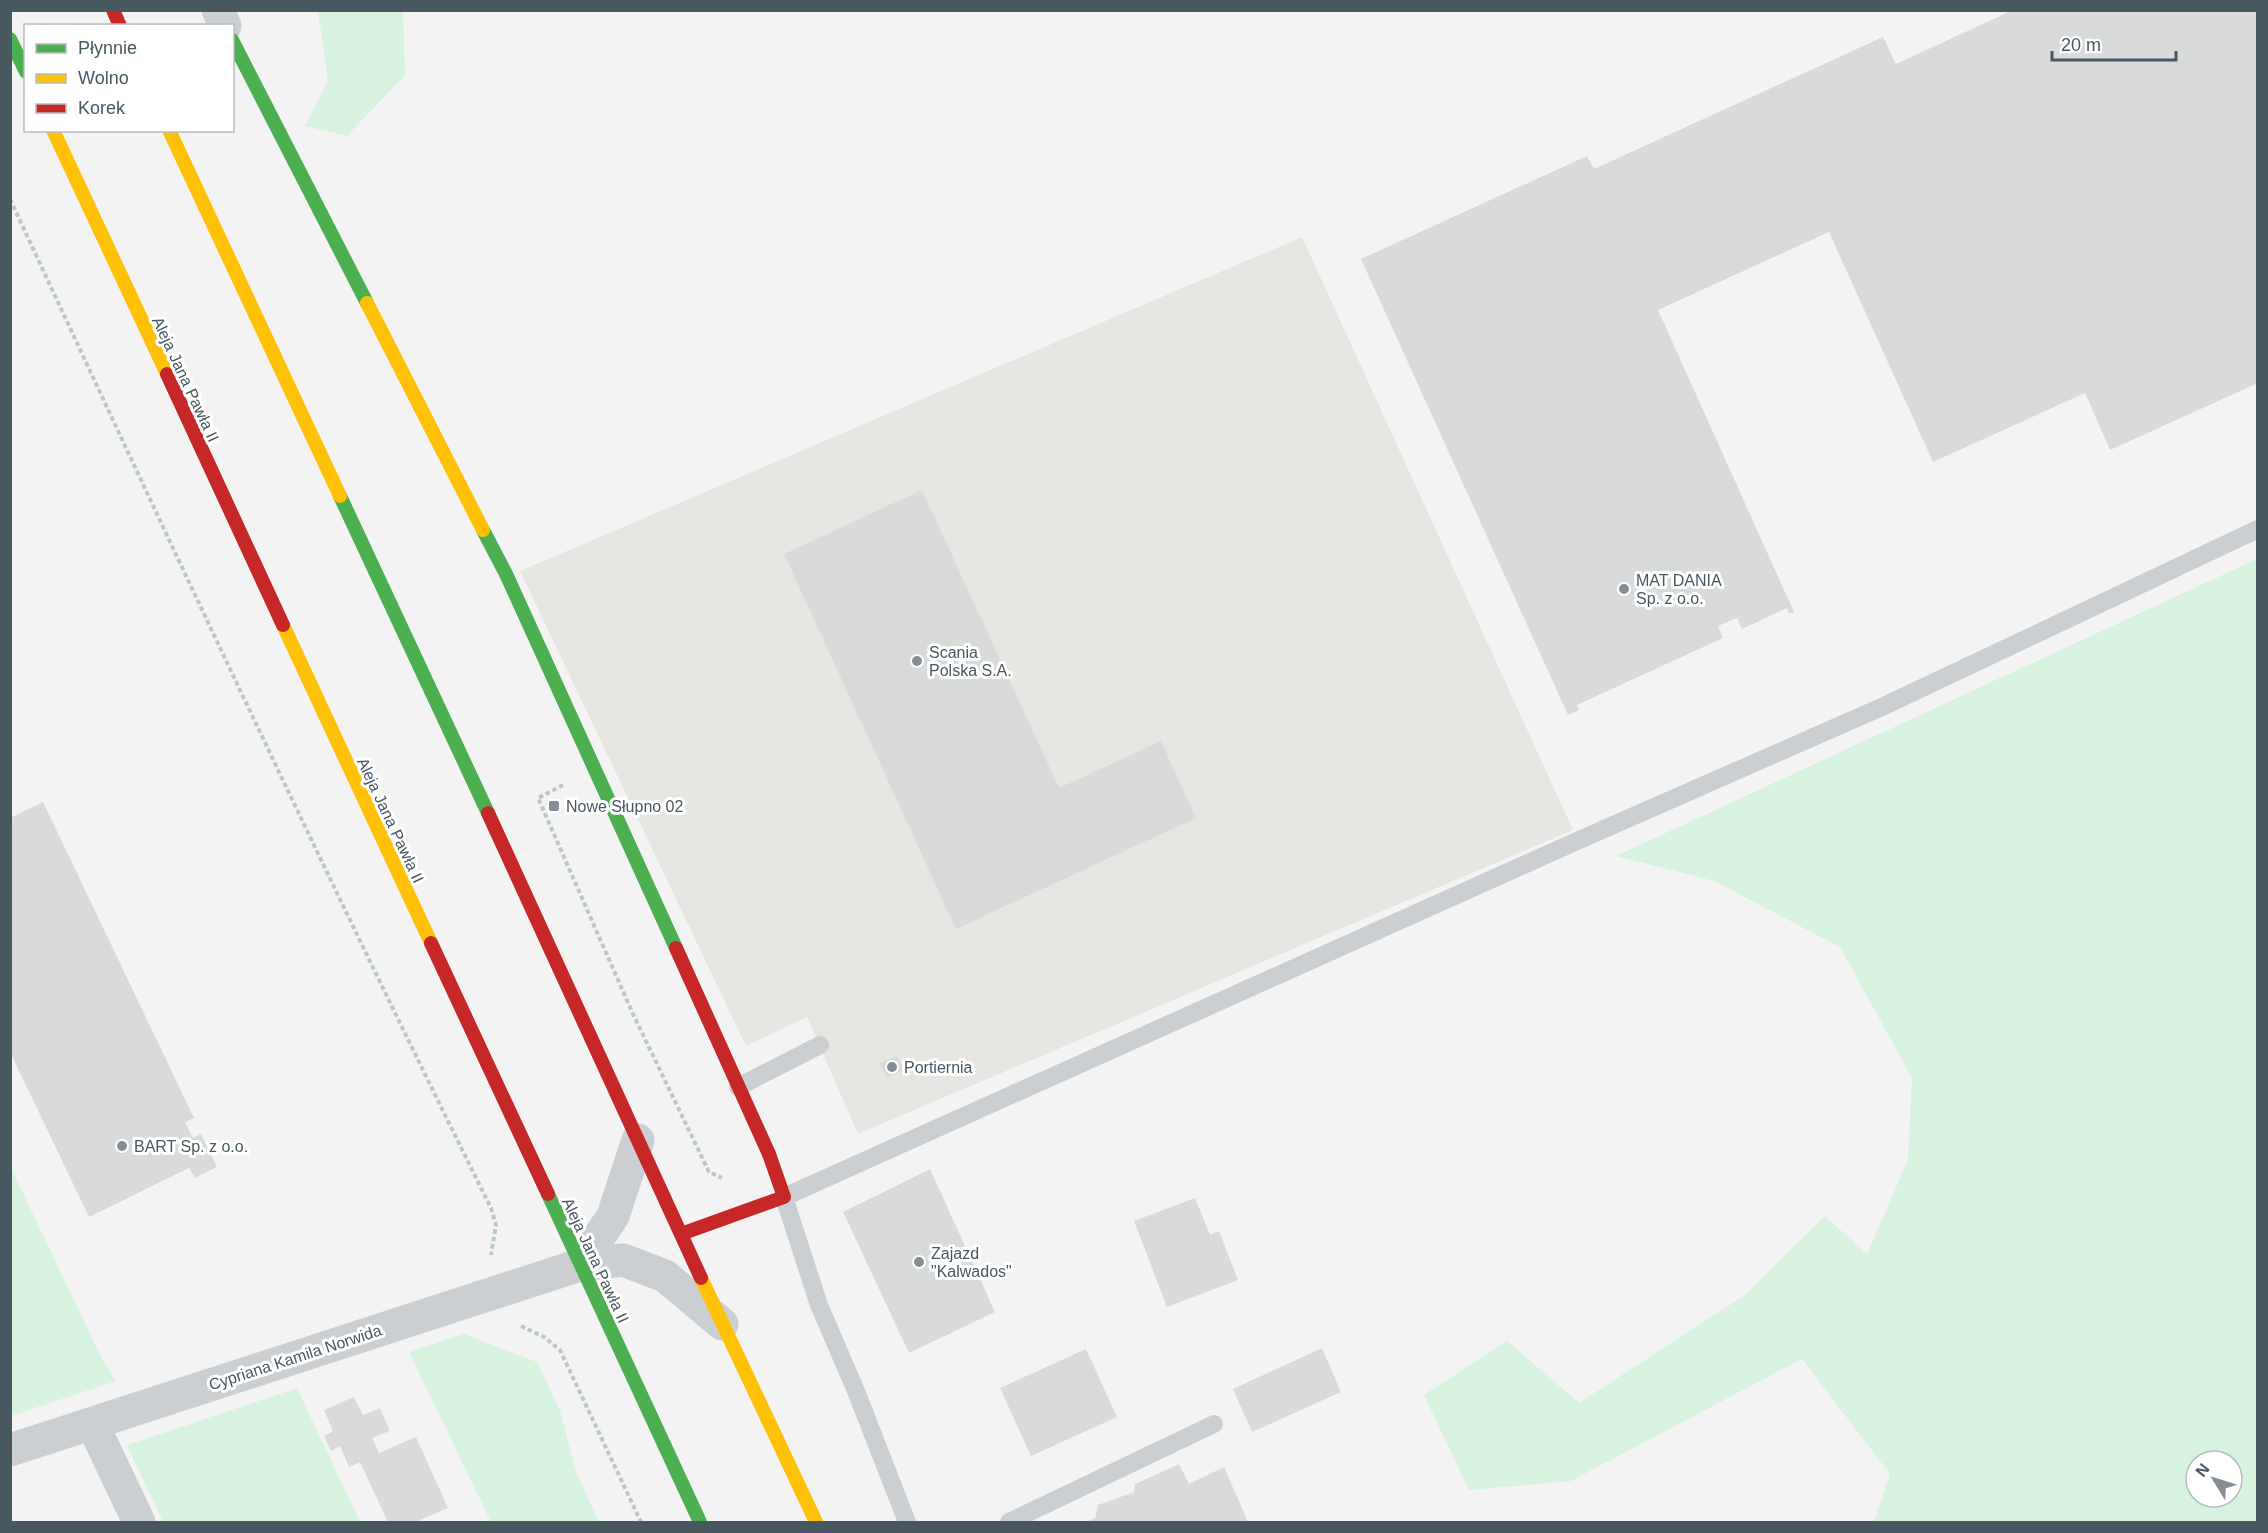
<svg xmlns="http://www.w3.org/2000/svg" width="2268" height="1533" viewBox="0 0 2268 1533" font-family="Helvetica,sans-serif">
<rect width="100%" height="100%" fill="#f3f3f3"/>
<path fill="#e6e5e2" d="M1302 237 1573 830 858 1134 807 1017 746 1046 520 571Z"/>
<path fill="#d7f2de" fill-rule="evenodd" d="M318 11H403L405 75 347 136 305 126 328 81Z
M2257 559V1522H1874L1890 1474 1802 1359 1571 1481 1469 1490 1424 1395 1507 1341 1579 1403 1745 1295 1825 1216 1867 1254 1908 1160 1912 1078 1840 947 1714 881 1616 856ZM2196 1461H2232V1497H2196Z
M11 1168 102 1359 116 1381 11 1416Z
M464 1334 537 1362 560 1411 576 1472 599 1522H491L409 1352Z
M297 1388 360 1522H163L127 1445Z"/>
<path fill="#d9dbdb" d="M2013 10H2258V383L2110 450 2085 393 1933 462 1829 232 1658 310 1794 612 1789 614 1787 608 1742 629 1737 618 1718 626 1723 638 1577 705 1579 710 1568 715 1361 259 1587 156 1594 169 1883 37 1896 64Z
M922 490 1059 788 1161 741 1196 818 956 929 784 554Z
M43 802 194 1118 185 1122 193 1138 201 1134 217 1167 195 1178 189 1168 89 1217 10 1052V818Z
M897 1056 904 1070 887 1078 880 1063Z
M930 1169 995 1312 909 1353 843 1212Z
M1195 1198 1210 1235 1219 1231 1238 1280 1167 1307 1134 1221Z
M1322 1348 1341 1392 1252 1432 1233 1389Z
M1086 1349 1117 1417 1031 1456 1000 1388Z
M354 1397 363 1415 380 1408 390 1431 372 1438 379 1453 416 1437 448 1508 415 1522H388L360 1462 349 1467 340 1446 331 1451 324 1436 333 1431 324 1410Z
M1179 1464 1189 1484 1224 1467 1248 1522H1086L1095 1518 1098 1505 1134 1492 1135 1484Z"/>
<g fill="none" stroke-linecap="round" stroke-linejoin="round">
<path stroke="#bac8c2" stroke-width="4" stroke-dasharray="4.5 3" stroke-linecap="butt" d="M10 199C167 537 325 874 491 1208L496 1225 491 1255
M563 785 538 798 633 1014 709 1172 722 1178
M521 1326 544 1337 560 1350 641 1522"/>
<path stroke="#cccfd2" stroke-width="18" d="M738 1087 820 1045
M907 1522 856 1391 819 1305 784 1197 1577 841 1884 706 2258 529
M1009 1522 1214 1424"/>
<path stroke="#cccfd2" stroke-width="33" d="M218 10 225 26
M580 1265 613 1216 638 1140
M93 1425 139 1522
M10 1450 580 1265 623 1260 665 1276 722 1324"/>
<path stroke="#4caf50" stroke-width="14" d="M10 39 26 72
M232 40 367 303
M340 496 488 813
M483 530 506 574 676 948
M548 1194 700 1522"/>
<path stroke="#ffc107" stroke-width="14" d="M53 130 167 374
M169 130 340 496
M367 303 483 530
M283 625 431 943
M701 1278 816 1522"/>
<path stroke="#c62828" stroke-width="14" d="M113 10 120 26
M167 374 283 625
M488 813 701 1278
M431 943 548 1194
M676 948 769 1154 784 1197 681 1234"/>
</g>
<g fill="#848e94" stroke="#fff" stroke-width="2">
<circle cx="1624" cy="589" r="6"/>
<circle cx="917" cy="661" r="6"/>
<rect x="548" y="800" width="12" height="12" rx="3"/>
<circle cx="892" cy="1067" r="6"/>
<circle cx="122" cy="1146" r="6"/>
<circle cx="919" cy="1262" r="6"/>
</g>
<g text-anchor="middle" stroke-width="6" stroke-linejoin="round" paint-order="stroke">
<g font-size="16" fill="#485861" stroke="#fff">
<text transform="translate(186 379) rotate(65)" y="6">Aleja Jana Pawła II</text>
<text transform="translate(391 820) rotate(65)" y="6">Aleja Jana Pawła II</text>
<text transform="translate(596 1260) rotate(65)" y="6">Aleja Jana Pawła II</text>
<text transform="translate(295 1357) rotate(-18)" y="6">Cypriana Kamila Norwida</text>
</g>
<g font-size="16" fill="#485861" stroke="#fff" text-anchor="start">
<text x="1636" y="586">MAT DANIA<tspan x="1636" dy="18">Sp. z o.o.</tspan></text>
<text x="929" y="658">Scania<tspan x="929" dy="18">Polska S.A.</tspan></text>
<text x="566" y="812">Nowe Słupno 02</text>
<text x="904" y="1073">Portiernia</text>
<text x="134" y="1152">BART Sp. z o.o.</text>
<text x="931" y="1259">Zajazd<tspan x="931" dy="18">"Kalwados"</tspan></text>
</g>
</g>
<rect width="2268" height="1533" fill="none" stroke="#485861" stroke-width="24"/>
<rect x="24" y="24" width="210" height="108" fill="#ffffff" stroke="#b6bcc0" stroke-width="1.5"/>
<rect x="36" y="44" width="30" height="9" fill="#4caf50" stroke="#b6bcc0" stroke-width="1.5"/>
<text x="78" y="54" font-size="18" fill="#485861">Płynnie</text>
<rect x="36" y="74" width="30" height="9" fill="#ffc107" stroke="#b6bcc0" stroke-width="1.5"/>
<text x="78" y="84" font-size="18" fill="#485861">Wolno</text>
<rect x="36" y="104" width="30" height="9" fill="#c62828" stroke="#b6bcc0" stroke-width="1.5"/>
<text x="78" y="114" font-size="18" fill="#485861">Korek</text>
<g transform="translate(2214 1479) rotate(308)"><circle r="28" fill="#ffffff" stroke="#b6bcc0" stroke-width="1.5"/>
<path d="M0-4.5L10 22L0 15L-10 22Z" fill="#848e94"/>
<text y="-9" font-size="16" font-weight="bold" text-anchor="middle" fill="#485861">N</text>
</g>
<path d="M2052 51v9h124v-9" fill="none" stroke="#485861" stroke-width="3"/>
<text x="2061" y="51" font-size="18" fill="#485861" stroke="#ffffff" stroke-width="4.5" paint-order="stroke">20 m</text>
</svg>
